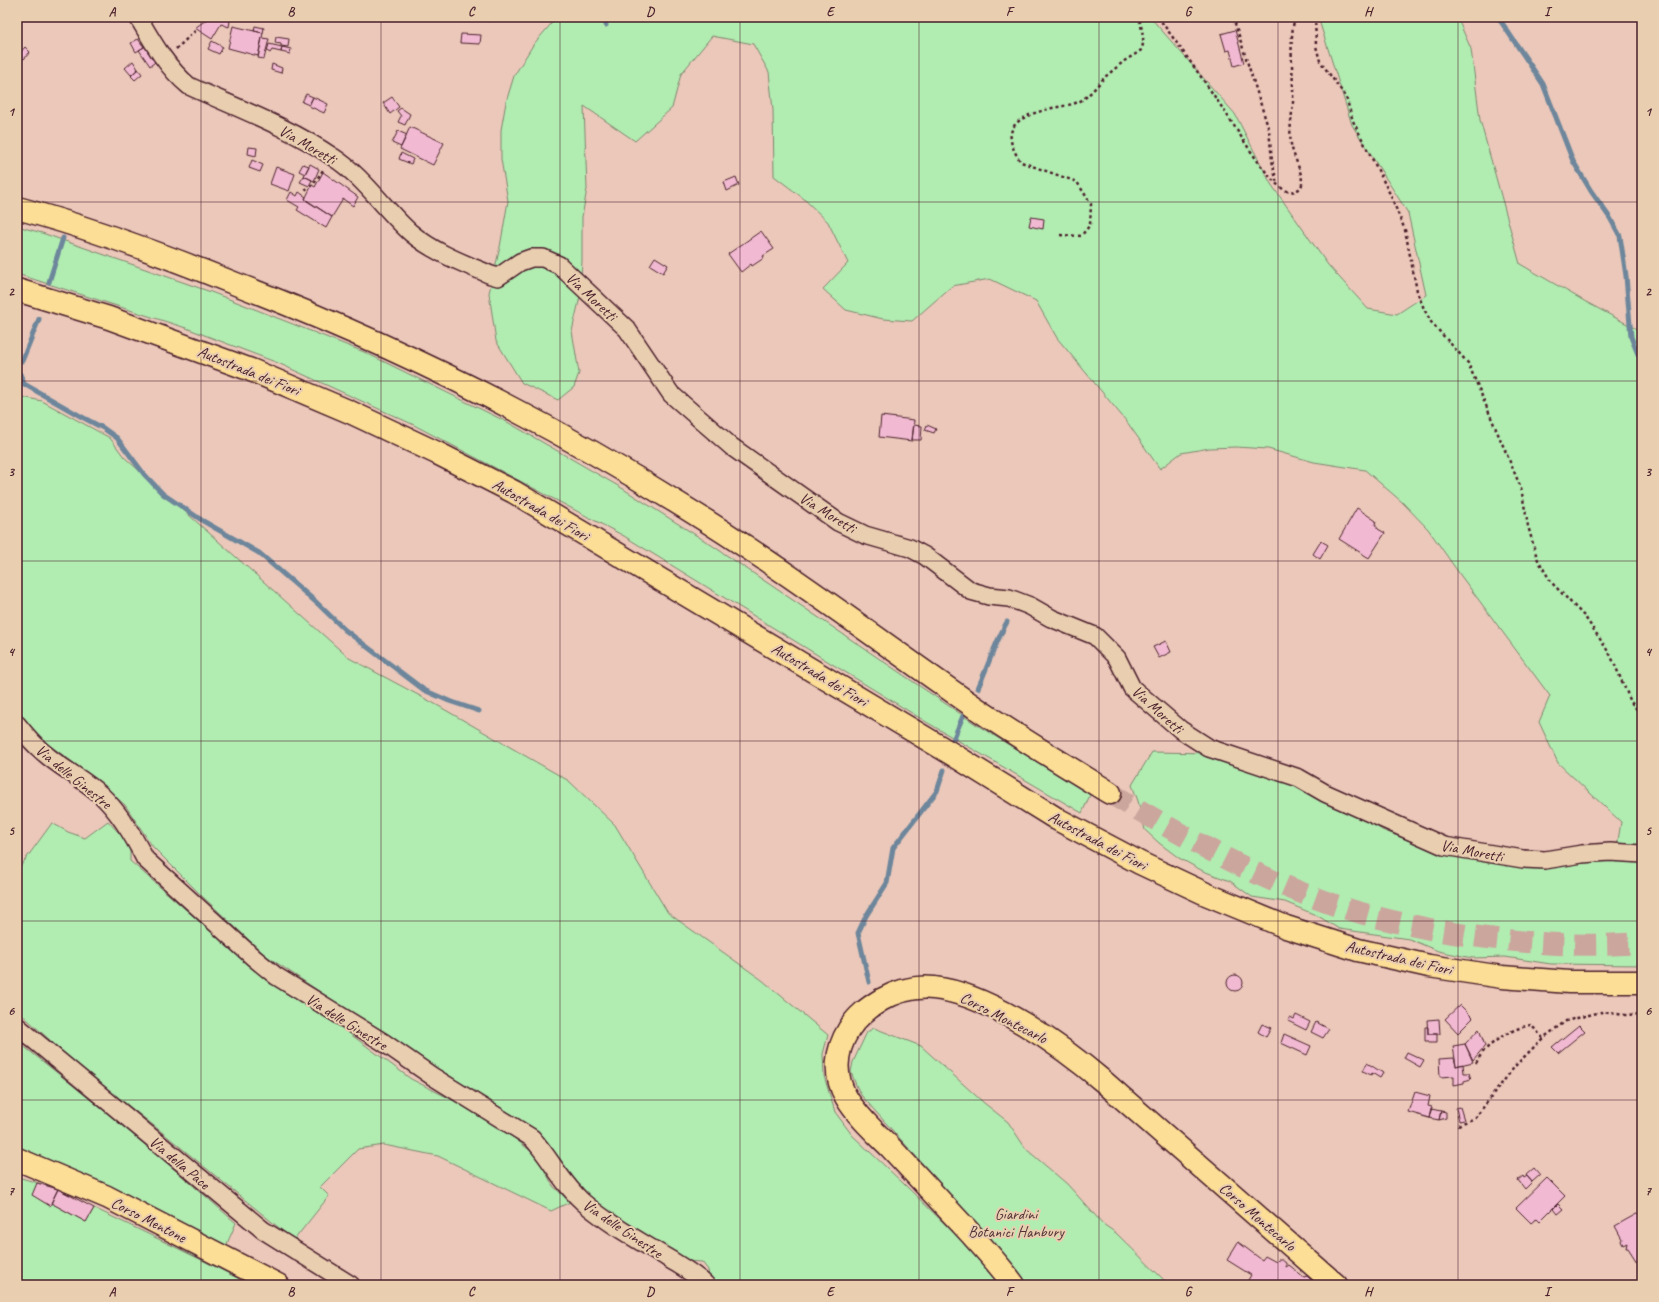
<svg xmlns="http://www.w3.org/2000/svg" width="1659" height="1302" viewBox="0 0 1659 1302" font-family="Caveat,sans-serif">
<rect width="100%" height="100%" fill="#ebc8ba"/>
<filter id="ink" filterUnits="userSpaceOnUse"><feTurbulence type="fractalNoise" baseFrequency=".025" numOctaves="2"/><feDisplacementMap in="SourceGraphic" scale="8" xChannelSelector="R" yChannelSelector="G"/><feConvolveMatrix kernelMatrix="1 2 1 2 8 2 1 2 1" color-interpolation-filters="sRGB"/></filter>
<g filter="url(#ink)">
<path fill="#b1ecb1" stroke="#7e866e" d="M557 17H1150L1235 114 1271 184 1328 265 1368 309 1397 314 1426 295 1408 213 1352 125 1318 17H1457L1471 49 1480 120 1520 264 1586 302 1642 332V965L1551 964 1505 957 1472 958 1438 951 1409 939 1339 929 1318 916 1285 902 1252 897 1230 881 1203 871 1179 858 1159 843 1145 830 1138 801 1132 785 1152 752 1210 753 1313 790 1345 806 1382 830 1429 848 1488 863 1590 861 1617 847 1621 822 1558 763 1539 722 1550 696 1461 576 1428 529 1402 502 1365 470 1314 462 1268 449 1236 447 1210 448 1181 453 1160 469 1127 422 1057 338 1036 301 990 279 952 286 912 321 883 319 846 310 823 289 848 263 828 222 803 198 774 176 773 110 769 72 753 44 712 36 681 74 672 108 635 141 584 106 587 189 582 217V260L580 297 572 331 579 373 574 387 558 400 522 383 496 341 489 293 500 247 508 201 501 159V130L506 102 514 76 533 45Z
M17 226 42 233 211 292 364 352 509 423 620 487 713 546 977 725 1090 795 1082 813 928 723 624 536 412 424 278 363 186 328 17 274Z
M17 396 42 401 110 438 124 457 349 658 435 704 569 781 615 825 668 913 762 980 828 1035 823 1054 824 1076 835 1112 852 1135 905 1185 955 1234 947 1191 876 1112 861 1095 856 1085 851 1072 853 1062 867 1032 874 1028 921 1046 984 1103 1008 1122 1026 1149 1067 1184 1103 1224 1116 1233 1164 1280 1171 1285H717L709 1277 708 1270 702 1262 685 1261 665 1250 589 1199 556 1160 435 1069 265 955 203 897 153 847 125 805 89 774 38 737 17 711Z
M108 821 130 845V861L246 962 338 1025 411 1079 490 1119 537 1156 553 1186 570 1202 551 1211 438 1156 384 1145 358 1149 320 1187 329 1196 294 1240 163 1133 76 1064 17 1010V871L52 823 68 832 85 838Z
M17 1041C92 1100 165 1160 236 1223L226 1246 167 1215 17 1150Z
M18 1177 58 1189 51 1203 86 1222 94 1208 204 1261 251 1285H17V1185Z"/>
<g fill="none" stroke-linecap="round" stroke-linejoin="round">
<path stroke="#6d869b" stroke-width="5" d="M604 17 606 25
M1498 17 1543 84 1573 161 1591 191 1610 218 1620 236 1626 276 1631 337 1638 354 1642 359
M49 282 63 238
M22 361 39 319
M20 374 24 384 82 417 103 428 117 438 144 474 163 494 203 521 259 553 317 603 345 630 424 690 449 701 479 711
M978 688C988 666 995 643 1007 622
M953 740 963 716
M869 982 858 933 866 916 887 883 893 848 937 791 944 770"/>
</g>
<path fill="#f1bad2" stroke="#4a1f2b" d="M210 17H222L230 21 229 27 221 24 212 39 195 28Z
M461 17H491V21Z
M233 26 263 33 258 56 228 48Z
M255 26 264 28 263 33 254 31Z
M1235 30 1244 63 1234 66 1230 50 1226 51 1221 34Z
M461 34 481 35 480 44 460 43Z
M276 37 289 39 288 47 281 46V44L275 43Z
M262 38 269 39 264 59 258 58Z
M138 39 144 47 136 52 131 43Z
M212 41 223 47 219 54 208 49Z
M149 44 159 59 150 66 139 50Z
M269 44 282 47 281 52 272 50 270 53 267 51Z
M25 47 30 52 24 59 18 55Z
M282 47 291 49 290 54 281 52Z
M133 61 138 69 131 75 125 68Z
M272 64 282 68 281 73 271 70Z
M138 69 142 74 135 80 131 76Z
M306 94 313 97 309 105 302 102Z
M313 97 328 104 324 113 309 106Z
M392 97 399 107 390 114 383 103Z
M401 108 410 114 405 125 398 122 401 116 397 111Z
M410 127 444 143 433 165 400 149Z
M398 131 407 135 401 147 392 143Z
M249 147 257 148 256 156 248 154Z
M401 153 413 159 411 164 399 159Z
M252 160 263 165 260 172 249 168Z
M303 164 309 166 305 174 299 171Z
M310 164 319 169 314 181 304 176Z
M276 167 295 174 289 191 270 184Z
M323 172 358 197 353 206 343 199 332 217 305 199 312 185 315 187Z
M304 176 312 180 309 186 300 182Z
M736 177 739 185 727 191 724 182Z
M291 192 297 196 299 192 306 197 305 199 307 201 332 217 326 228 297 210 299 207 287 200Z
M1031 217 1044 219 1043 229 1029 226Z
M761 231 774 249 763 256 764 258 752 266 751 264 741 272 728 254Z
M655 257 668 265 663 273 650 265Z
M881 416 914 420 912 441 879 437Z
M914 425 922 426 921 440H912Z
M927 425 936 429 934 433 925 430Z
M1357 508 1376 521 1375 524 1378 529 1385 533 1369 558 1339 539Z
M1321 541 1328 545 1320 559 1313 554Z
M1166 641 1171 652 1159 658 1153 647Z
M1227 983a8 8 0 1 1 16 0a8 8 0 1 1-16 0Z
M1460 1005 1473 1018 1458 1033 1445 1019Z
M1296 1015 1310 1022 1306 1030 1288 1021 1290 1017 1294 1019Z
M1439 1019 1440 1034H1428L1427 1020Z
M1316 1022 1329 1029 1323 1038 1311 1032Z
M1262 1024 1271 1028 1266 1037 1258 1032Z
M1579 1025 1585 1031 1558 1053 1552 1047Z
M1425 1027H1428V1034H1437V1043H1429V1041H1425Z
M1479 1029 1485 1046 1473 1060 1465 1044Z
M1284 1034 1311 1046 1307 1055 1281 1043Z
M1465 1044 1473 1062 1456 1066 1453 1046Z
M1407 1052 1424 1060 1420 1067 1404 1058Z
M1454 1058 1456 1066 1463 1064 1464 1073H1469L1471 1079 1464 1081V1083L1454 1085V1076L1440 1077 1439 1059Z
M1367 1063 1383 1073 1380 1078 1372 1073 1371 1075 1363 1071Z
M1415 1092 1430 1096 1428 1106 1432 1107 1429 1118 1408 1112Z
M1460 1107 1464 1120 1459 1121 1456 1108Z
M1431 1109 1441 1111 1439 1120 1429 1118Z
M1441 1111 1446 1112V1118L1439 1120Z
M1534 1168 1540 1175 1532 1182 1526 1175Z
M1523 1176 1524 1178 1527 1176 1532 1182 1525 1189 1518 1180Z
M1547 1178 1565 1196 1540 1221 1537 1218 1531 1223 1516 1208Z
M37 1183 58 1189 50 1206 32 1195Z
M58 1189 94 1208 86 1222 51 1203Z
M1558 1204 1563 1209 1557 1214 1553 1209Z
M1642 1211V1260L1637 1262 1628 1248H1626L1627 1243 1623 1245 1621 1241 1622 1239 1615 1226Z
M1238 1242 1262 1260 1265 1256 1276 1262 1278 1260H1282L1286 1263V1267L1289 1265 1304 1277 1307 1276 1317 1285H1251L1247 1282 1251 1275 1227 1260Z"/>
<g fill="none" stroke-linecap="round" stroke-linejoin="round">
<path stroke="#cba69d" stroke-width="22" stroke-dasharray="22 11" stroke-linecap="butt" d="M1110 793C1181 835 1253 877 1332 904 1367 916 1404 924 1440 931 1507 942 1574 948 1642 943"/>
<defs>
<path id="minor" d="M138 17C152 41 167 68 189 86 237 108 289 127 333 157 364 177 384 209 411 233 435 253 463 263 491 275L498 277 520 262 531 258H543L559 265 627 329 671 394 732 447 838 522 865 535 910 548 925 556 971 591 989 596 1009 598 1030 606 1051 618 1095 636 1117 658 1132 688 1181 730 1209 748 1299 778 1325 793 1444 846 1523 859 1545 860 1582 854 1610 852 1642 854
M17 724C25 734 34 745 44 753 62 769 84 779 101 795 120 813 133 835 145 859L254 958 276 976 383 1042 432 1076 532 1138C551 1159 563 1185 584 1203 609 1224 638 1240 666 1257 680 1266 694 1273 706 1285
M17 1026 263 1230 351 1285"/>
<path id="major" d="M17 1159 107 1197 278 1285
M1014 1285C1001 1267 986 1251 972 1235 945 1206 918 1177 891 1148 876 1133 856 1115 846 1097 833 1074 836 1050 849 1029 857 1016 868 1008 881 1000 897 991 916 986 934 988 989 994 1063 1047 1104 1082L1336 1285"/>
<path id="highway" d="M17 208C92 228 164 255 236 284 392 344 542 418 684 507 783 568 877 639 973 706 1017 737 1064 764 1110 793
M17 290 109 318 251 370 350 412 437 453 514 492 952 754 1057 819 1140 863 1206 894 1286 927 1358 950 1429 966 1502 977 1569 982H1642"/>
</defs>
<use href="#minor" stroke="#4a1f2b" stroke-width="20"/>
<use href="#major" stroke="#4a1f2b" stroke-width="25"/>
<use href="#highway" stroke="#4a1f2b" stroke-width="25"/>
<path stroke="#4a1f2b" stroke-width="2.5" stroke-dasharray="3 3" stroke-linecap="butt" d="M1158 17C1179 46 1201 76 1221 106 1234 124 1267 182 1285 190 1290 193 1297 192 1301 187 1306 179 1292 154 1291 144 1289 130 1292 116 1293 102 1294 74 1288 44 1295 17
M1233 17 1269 130 1272 160 1277 184
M1315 17 1316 46 1320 61 1346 97 1353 121 1390 194 1405 230 1417 291 1424 309 1431 322 1468 363 1521 488 1528 526 1537 558 1551 582 1585 617 1598 636 1611 656 1631 702 1642 716
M176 49 195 31
M305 190 315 182 323 170
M1060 235 1081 236 1090 225 1091 204 1077 182 1021 162C998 129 1016 117 1049 109 1059 106 1069 106 1078 102 1087 99 1098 84 1105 77 1111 72 1117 67 1123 62 1128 58 1137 54 1141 50 1146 41 1141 27 1139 17
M1476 1063C1479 1058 1482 1052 1487 1048 1498 1038 1516 1027 1531 1025L1543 1038 1566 1021 1601 1012 1625 1015 1642 1014
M1458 1125 1475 1118 1516 1065 1543 1038"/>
<use href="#minor" stroke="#e9ceb0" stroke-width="17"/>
<use href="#major" stroke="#fdde96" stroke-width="22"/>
<use href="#highway" stroke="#fdde96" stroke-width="22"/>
</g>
</g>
<path fill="none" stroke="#4a1f2b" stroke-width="1" stroke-opacity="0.55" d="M201 17V1285M381 17V1285M560 17V1285M740 17V1285M919 17V1285M1099 17V1285M1278 17V1285M1458 17V1285M17 202H1642M17 381H1642M17 561H1642M17 741H1642M17 921H1642M17 1100H1642"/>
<g text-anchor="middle" stroke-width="4" stroke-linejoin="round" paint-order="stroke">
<g font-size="16" fill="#4a1f2b" stroke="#e9ceb0">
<text transform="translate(308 144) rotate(30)" y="6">Via Moretti</text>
<text transform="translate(592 296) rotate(43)" y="6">Via Moretti</text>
<text transform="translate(249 370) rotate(22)" y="6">Autostrada dei Fiori</text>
<text transform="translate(541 509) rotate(30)" y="6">Autostrada dei Fiori</text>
<text transform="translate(828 512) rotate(32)" y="6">Via Moretti</text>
<text transform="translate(820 674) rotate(31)" y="6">Autostrada dei Fiori</text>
<text transform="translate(1158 709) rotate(42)" y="6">Via Moretti</text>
<text transform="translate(74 776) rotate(39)" y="6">Via delle Ginestre</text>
<text transform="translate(1098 840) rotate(28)" y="6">Autostrada dei Fiori</text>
<text transform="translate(1472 850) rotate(11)" y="6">Via Moretti</text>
<text transform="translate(1399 957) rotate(13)" y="6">Autostrada dei Fiori</text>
<text transform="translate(1004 1017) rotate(27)" y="6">Corso Montecarlo</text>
<text transform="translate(347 1021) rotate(32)" y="6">Via delle Ginestre</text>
<text transform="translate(180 1162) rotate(40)" y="6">Via della Pace</text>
<text transform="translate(1258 1216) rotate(41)" y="6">Corso Montecarlo</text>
<text transform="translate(149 1219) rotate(27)" y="6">Corso Mentone</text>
<text transform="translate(623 1228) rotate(34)" y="6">Via delle Ginestre</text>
</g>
<g font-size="16" fill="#543438" stroke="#e9ceb0">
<text x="1016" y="1219">Giardini<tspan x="1016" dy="18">Botanici Hanbury</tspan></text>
</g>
</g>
<rect width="1659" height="1302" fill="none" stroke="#e9ceb0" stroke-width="44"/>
<rect x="22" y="22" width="1615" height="1258" fill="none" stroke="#4a1f2b" stroke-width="1.5"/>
<g font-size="13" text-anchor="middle" font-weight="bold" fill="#4a1f2b">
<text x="112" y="16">A</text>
<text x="291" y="16">B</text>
<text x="471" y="16">C</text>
<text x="650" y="16">D</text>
<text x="830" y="16">E</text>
<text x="1009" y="16">F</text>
<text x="1188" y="16">G</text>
<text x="1368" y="16">H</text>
<text x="1547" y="16">I</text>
<text x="11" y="116">1</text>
<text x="1648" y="116">1</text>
<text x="11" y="296">2</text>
<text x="1648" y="296">2</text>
<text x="11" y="476">3</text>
<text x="1648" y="476">3</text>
<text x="11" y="656">4</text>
<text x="1648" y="656">4</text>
<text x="11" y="835">5</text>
<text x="1648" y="835">5</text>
<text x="11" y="1015">6</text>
<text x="1648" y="1015">6</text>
<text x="11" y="1195">7</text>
<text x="1648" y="1195">7</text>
<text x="112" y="1296">A</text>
<text x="291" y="1296">B</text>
<text x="471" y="1296">C</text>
<text x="650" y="1296">D</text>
<text x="830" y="1296">E</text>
<text x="1009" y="1296">F</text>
<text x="1188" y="1296">G</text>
<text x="1368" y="1296">H</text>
<text x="1547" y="1296">I</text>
</g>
</svg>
